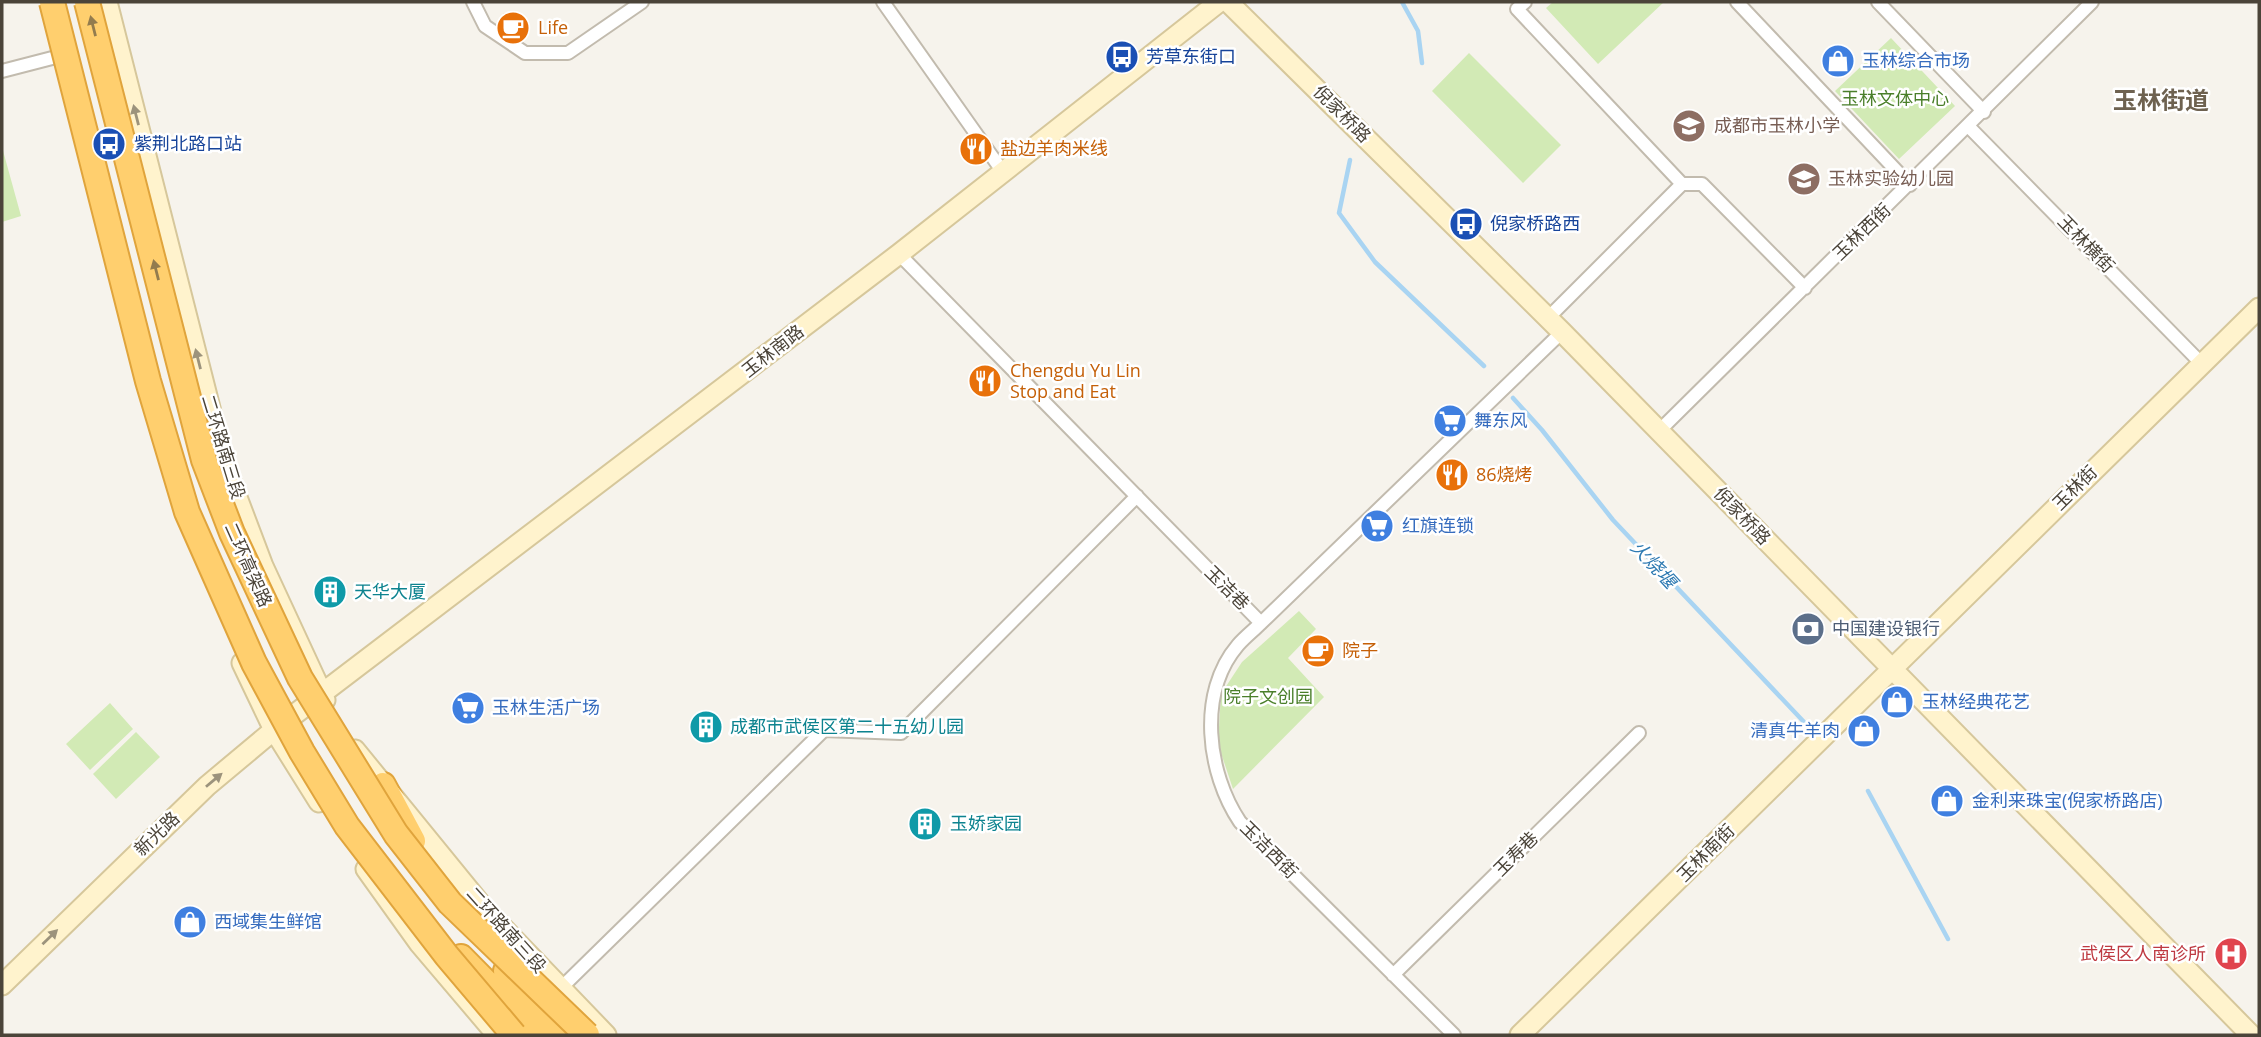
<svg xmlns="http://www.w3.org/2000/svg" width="2261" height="1037" viewBox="0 0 2261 1037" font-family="'Open Sans','Noto Sans SC',sans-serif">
<rect width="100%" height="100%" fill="#f6f3ec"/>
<path fill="#d2eab5" d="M1553 2H1664L1598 64 1546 8Z
M1891 38 1955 106 1899 159 1835 91Z
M1469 53 1561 145 1523 183 1432 91Z
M2 147 21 216 2 222Z
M1299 611 1316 629 1288 658 1324 697 1233 789 1218 744 1221 694 1242 662Z
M110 703 133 729 90 770 66 744Z
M136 732 160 757 116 799 93 774Z"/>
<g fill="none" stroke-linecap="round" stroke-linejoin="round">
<path stroke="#a9d4f2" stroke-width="4.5" d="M1402 2 1418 31 1422 63
M1350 160 1339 213 1375 262 1484 366
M1513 398 1542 430 1613 520 1804 722
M1868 791 1948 939"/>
<defs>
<path id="street" d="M473 2 485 26 525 53H568L642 2
M883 2 1003 172
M1525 2 1517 9 1682 184H1702L1805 288
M1737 2 1910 185
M1878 2 1984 112
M2 71 60 56
M1969 127 2201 363
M899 254 1261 623 1562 332
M1548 318 1682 184
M1659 431 2092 2
M1261 623C1254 630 1245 637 1238 645 1197 693 1207 773 1240 822L1454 1035
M1393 975 1639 733
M560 989 824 730 901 733 1137 496"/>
<path id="secondary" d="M107 2 224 463 263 566 325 700
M1228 2 1562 332 2251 1035
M242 663 274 730 319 802
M355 750 483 907 606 1035
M366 869 419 943 497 1035
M2 985 207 786 274 730 899 254 1219 2
M1520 1035 2259 308"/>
<path id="highway" d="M383 785 413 841
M461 957 538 1035
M506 971 565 1035"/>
</defs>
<use href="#street" stroke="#c2bbae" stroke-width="16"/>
<use href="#secondary" stroke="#d6c79b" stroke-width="23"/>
<use href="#highway" stroke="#e0a43c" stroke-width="28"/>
<use href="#street" stroke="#fff" stroke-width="12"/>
<use href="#secondary" stroke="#fff3cd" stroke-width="19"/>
<use href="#highway" stroke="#ffcf6e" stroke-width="24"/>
<defs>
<path id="highway-bridge" d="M52 2 148 381 187 512 254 663 302 752 347 826 447 956 514 1035
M87 2 204 460 232 533 300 678 396 834 450 903 587 1035"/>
</defs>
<use href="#highway-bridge" stroke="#e0a43c" stroke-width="28" stroke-linecap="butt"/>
<use href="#highway-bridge" stroke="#ffcf6e" stroke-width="24"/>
</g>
<defs><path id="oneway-solid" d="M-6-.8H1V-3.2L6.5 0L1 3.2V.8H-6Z" transform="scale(1.75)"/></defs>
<g fill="#937c4e">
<use href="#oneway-solid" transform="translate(93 26) rotate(-104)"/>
<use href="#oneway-solid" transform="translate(156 270) rotate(-104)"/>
</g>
<g fill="#9c937c">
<use href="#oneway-solid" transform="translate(136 115) rotate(-104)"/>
<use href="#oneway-solid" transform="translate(198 359) rotate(-104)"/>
<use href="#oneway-solid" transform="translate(214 780) rotate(-40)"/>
<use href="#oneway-solid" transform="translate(50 937) rotate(-44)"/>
</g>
<defs>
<symbol id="cafe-disc" viewBox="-11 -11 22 22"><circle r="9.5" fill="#e8710a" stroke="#fff"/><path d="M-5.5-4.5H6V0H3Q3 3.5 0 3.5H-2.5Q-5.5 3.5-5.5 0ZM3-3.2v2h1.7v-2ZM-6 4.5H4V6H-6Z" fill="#fff"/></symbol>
<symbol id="bus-disc" viewBox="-11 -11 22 22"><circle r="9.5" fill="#1a4fb4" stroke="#fff"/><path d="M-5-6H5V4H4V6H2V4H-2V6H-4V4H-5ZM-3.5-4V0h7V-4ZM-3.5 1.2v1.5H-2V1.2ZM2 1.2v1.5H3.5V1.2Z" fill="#fff"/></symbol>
<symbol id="shop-disc" viewBox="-11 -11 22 22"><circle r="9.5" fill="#3f7fe0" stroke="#fff"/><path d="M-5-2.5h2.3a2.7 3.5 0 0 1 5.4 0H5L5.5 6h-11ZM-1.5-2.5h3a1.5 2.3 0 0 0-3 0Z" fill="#fff"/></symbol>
<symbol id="school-disc" viewBox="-11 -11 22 22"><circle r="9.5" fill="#8d6e63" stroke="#fff"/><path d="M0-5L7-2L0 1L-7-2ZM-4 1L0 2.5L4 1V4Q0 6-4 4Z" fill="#fff"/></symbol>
<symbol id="restaurant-disc" viewBox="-11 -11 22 22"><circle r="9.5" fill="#e8710a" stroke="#fff"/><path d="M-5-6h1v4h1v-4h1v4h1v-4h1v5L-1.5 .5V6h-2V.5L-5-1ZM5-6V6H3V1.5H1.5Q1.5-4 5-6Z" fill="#fff"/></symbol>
<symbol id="supermarket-disc" viewBox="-11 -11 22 22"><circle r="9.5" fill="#3f7fe0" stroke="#fff"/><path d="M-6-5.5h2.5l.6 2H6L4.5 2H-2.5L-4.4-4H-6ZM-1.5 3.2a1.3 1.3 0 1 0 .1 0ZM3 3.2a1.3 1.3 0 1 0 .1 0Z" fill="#fff"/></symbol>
<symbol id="building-disc" viewBox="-11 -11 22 22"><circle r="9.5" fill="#0f9aa8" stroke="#fff"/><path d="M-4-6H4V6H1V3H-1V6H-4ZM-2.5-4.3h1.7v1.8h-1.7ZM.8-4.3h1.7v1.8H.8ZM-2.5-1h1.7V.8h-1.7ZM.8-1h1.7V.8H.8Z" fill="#fff"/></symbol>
<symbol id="bank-disc" viewBox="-11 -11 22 22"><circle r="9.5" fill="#5c6f8a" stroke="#fff"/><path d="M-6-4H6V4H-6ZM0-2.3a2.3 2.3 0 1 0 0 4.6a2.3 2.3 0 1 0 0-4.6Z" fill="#fff"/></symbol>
<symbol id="hospital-disc" viewBox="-11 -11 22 22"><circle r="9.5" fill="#e0444e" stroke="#fff"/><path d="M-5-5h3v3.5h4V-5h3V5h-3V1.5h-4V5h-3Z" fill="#fff"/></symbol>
</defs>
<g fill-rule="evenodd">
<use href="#cafe-disc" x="494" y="9" width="38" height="38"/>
<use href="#bus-disc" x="1103" y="38" width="38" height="38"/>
<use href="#shop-disc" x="1819" y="42" width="38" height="38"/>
<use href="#school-disc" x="1670" y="107" width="38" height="38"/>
<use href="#bus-disc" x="90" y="125" width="38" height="38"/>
<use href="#restaurant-disc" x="957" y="130" width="38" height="38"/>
<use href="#school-disc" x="1785" y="160" width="38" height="38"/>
<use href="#bus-disc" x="1447" y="205" width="38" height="38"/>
<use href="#restaurant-disc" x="966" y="362" width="38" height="38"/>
<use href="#supermarket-disc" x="1431" y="402" width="38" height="38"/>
<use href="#restaurant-disc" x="1433" y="456" width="38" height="38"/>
<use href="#supermarket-disc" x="1358" y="507" width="38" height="38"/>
<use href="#building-disc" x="311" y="573" width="38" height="38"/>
<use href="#bank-disc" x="1789" y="610" width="38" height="38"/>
<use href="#cafe-disc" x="1299" y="632" width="38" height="38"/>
<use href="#shop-disc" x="1878" y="683" width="38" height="38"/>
<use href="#supermarket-disc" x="449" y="689" width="38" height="38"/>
<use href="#building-disc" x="687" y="708" width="38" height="38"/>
<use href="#shop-disc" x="1845" y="712" width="38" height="38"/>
<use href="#shop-disc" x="1928" y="782" width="38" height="38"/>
<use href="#building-disc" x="906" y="805" width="38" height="38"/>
<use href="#shop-disc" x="171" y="903" width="38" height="38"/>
<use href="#hospital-disc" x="2212" y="935" width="38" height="38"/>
</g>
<g text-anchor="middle" stroke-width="5" stroke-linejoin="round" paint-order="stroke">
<g font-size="18" fill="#c56008" stroke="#fff" text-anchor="start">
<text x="538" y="34">Life</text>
<text x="1000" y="155">盐边羊肉米线</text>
<text x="1010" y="377">Chengdu Yu Lin<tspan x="1010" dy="21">Stop and Eat</tspan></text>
<text x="1476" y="481">86烧烤</text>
<text x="1342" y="657">院子</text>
</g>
<g font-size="18" fill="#164399" stroke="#fff" text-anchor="start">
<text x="1146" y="63">芳草东街口</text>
<text x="134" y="150">紫荆北路口站</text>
<text x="1490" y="230">倪家桥路西</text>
</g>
<g font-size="18" fill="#366cbe" stroke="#fff" text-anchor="start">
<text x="1862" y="67">玉林综合市场</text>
<text x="1474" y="427">舞东风</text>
<text x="1402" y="532">红旗连锁</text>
<text x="1922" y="708">玉林经典花艺</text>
<text x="492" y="714">玉林生活广场</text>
<text x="1840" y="737" text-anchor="end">清真牛羊肉</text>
<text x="1972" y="807">金利来珠宝(倪家桥路店)</text>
<text x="214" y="928">西域集生鲜馆</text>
</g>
<g font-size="18" fill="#4a7f2a" stroke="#fff">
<text x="1895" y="105">玉林文体中心</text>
<text x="1268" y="703">院子文创园</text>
</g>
<g font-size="18" fill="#4b4439" stroke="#fff">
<text transform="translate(1342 114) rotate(45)" y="6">倪家桥路</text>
<text transform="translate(1862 232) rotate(-44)" y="6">玉林西街</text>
<text transform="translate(2086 244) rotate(46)" y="6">玉林横街</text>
<text transform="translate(773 351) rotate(-38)" y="6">玉林南路</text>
<text transform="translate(223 447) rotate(73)" y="6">二环路南三段</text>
<text transform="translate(2075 488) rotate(-45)" y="6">玉林街</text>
<text transform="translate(1742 516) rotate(46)" y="6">倪家桥路</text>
<text transform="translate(248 565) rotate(66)" y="6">二环高架路</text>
<text transform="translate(1227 588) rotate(45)" y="6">玉洁巷</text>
<text transform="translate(157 834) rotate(-44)" y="6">新光路</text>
<text transform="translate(1269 850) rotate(45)" y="6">玉洁西街</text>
<text transform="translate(1706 853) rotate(-45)" y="6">玉林南街</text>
<text transform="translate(1516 854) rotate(-45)" y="6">玉寿巷</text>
<text transform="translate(506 930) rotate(48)" y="6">二环路南三段</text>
</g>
<g font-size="18" fill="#785e54" stroke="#fff" text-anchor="start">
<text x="1714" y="132">成都市玉林小学</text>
<text x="1828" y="185">玉林实验幼儿园</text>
</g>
<g font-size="18" fill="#0d838f" stroke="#fff" text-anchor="start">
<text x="354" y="598">天华大厦</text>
<text x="730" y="733">成都市武侯区第二十五幼儿园</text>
<text x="950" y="830">玉娇家园</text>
</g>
<g font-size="18" fill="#4e5e75" stroke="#fff" text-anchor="start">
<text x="1832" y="635">中国建设银行</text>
</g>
<g font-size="18" fill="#be3a42" stroke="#fff" text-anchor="end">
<text x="2206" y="960">武侯区人南诊所</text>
</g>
<g font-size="19" font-style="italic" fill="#2e7ab2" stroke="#fff">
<text transform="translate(1654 564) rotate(47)" y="7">火烧堰</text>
</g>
<g font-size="24" font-weight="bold" fill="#6e6250" stroke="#fff">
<text x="2161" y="109">玉林街道</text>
</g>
</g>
<rect width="2261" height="1037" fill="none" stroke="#4b4439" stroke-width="7"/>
</svg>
